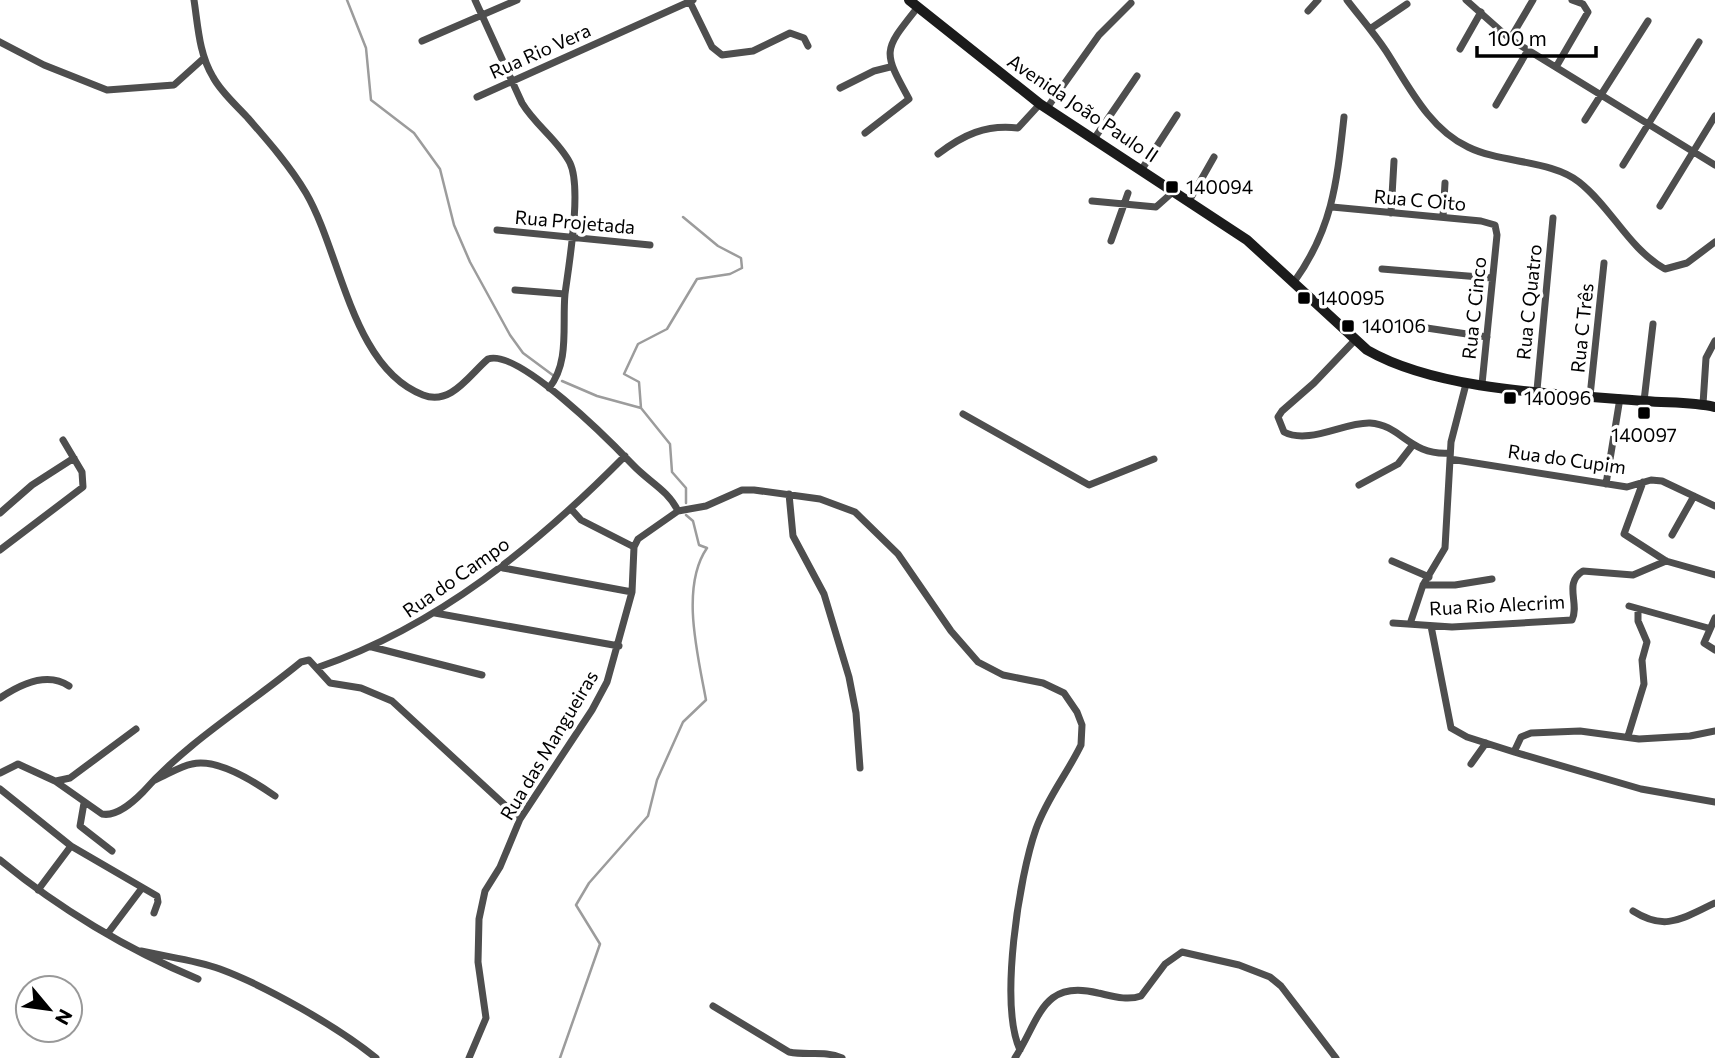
<svg xmlns="http://www.w3.org/2000/svg" width="1715" height="1058" viewBox="0 0 1715 1058" font-family="Commissioner,sans-serif">
<rect width="100%" height="100%" fill="#fff"/>
<g fill="none" stroke-linecap="round" stroke-linejoin="round">
<path stroke="#9c9c9c" stroke-width="2.5" d="M347 0 366 48 371 100 414 133 440 169 454 225 470 262 510 335 523 353 554 376
M562 381 597 396 641 408 670 444 672 472 686 488V503
M641 408 639 382 624 374 638 344 667 329 697 279 730 274 742 268 741 258 718 246 683 217
M560 1058 600 944 576 905 589 883 648 816 657 780 683 722 706 700C698 656 680 587 707 548L699 545 693 521 686 515"/>
<path stroke="#4e4e4e" stroke-width="7" d="M194 0C198 26 199 54 213 77 221 92 236 105 247 117 268 141 290 166 306 193 341 253 352 368 423 395 451 406 469 375 488 359 518 348 611 442 633 465 649 482 668 490 678 511
M475 0 522 103C535 125 559 141 570 163 582 188 569 264 565 294L515 290
M1347 0C1360 17 1374 33 1386 51 1408 85 1429 129 1468 147 1500 163 1552 160 1579 182 1612 208 1628 248 1665 269L1687 263 1715 242
M1466 0 1510 39 1715 165
M690 2 712 47 722 55 753 51 790 33 804 38 808 46
M1308 11 1318 0
M1370 29 1407 4
M1510 39 1533 0
M422 41 517 0
M0 42 44 65 107 90 174 85 204 58
M1460 49 1481 12
M1556 67 1588 12 1583 4 1572 0
M840 88 874 71 890 67
M477 97 693 0
M1496 105 1528 50
M1047 108 1099 35 1131 3
M1585 120 1648 21
M865 133 909 99C882 50 883 51 918 7
M1094 139 1137 76
M938 154C963 135 986 124 1018 128L1040 104
M1623 165 1699 42
M1142 169 1177 115
M1092 201 1156 207 1174 191
M1189 201 1214 157
M1660 206 1715 116
M1332 207 1481 221 1495 225 1497 235 1482 384
M1391 213 1394 161
M1443 217 1445 183
M497 230 650 245
M1111 241 1128 193
M1382 269 1492 278
M1294 282C1333 228 1337 181 1344 117
M1420 327 1487 337
M1356 339 1314 383 1282 411 1278 417 1284 432C1309 445 1344 422 1370 423 1402 425 1409 456 1450 453
M549 388C570 362 562 325 565 294
M1537 390 1553 218
M1590 396 1604 263
M1644 401 1653 324
M1703 404 1706 358 1715 341
M963 414 1089 485 1154 459
M1450 459 1627 487 1651 480 1662 481 1715 506
M1643 482 1624 534 1666 561 1715 575
M1606 484 1620 398
M1359 485 1398 464 1412 446
M789 494 793 536 824 594 849 677 856 713 860 768
M571 509 581 520 634 547
M0 513 32 485 74 458
M1672 535 1694 496
M0 550 83 487 82 472 63 440
M1392 561 1429 577
M503 568 632 592
M1423 585H1455L1492 579
M1629 606 1708 628
M435 613 619 646
M1715 618 1704 643 1715 650
M1393 623 1452 627 1572 620C1580 603 1563 583 1583 571L1633 575 1666 561
M1410 624 1423 585 1445 548 1451 442 1466 384
M1431 626 1451 728 1467 737 1514 752
M372 647 482 675
M319 667C438 626 537 545 625 456
M0 698C19 685 47 671 69 686
M1715 731 1690 736 1639 739 1580 731 1531 733 1521 737 1514 752 1641 789 1715 802
M1628 736 1644 684 1642 660 1647 642 1638 621V610
M1471 764 1486 743
M0 773 18 764 55 781 102 814C117 817 133 802 143 792 188 741 249 705 301 662L309 660 330 683 361 688 392 701 520 819
M155 780C167 775 180 766 192 764 217 758 255 782 275 796
M56 781 70 778 136 729
M0 789 71 846 157 896 158 902 154 913
M84 803 80 826 112 851
M0 860C58 908 128 950 198 979
M38 890 71 846
M1633 911C1666 932 1682 918 1715 903
M108 933 142 888
M141 951C167 957 195 960 220 969 266 986 338 1027 376 1058
M713 1006 789 1052C808 1056 824 1050 842 1058
M469 1058 486 1018 478 962 479 919 485 891 500 867 520 819 592 710 607 682 632 592 634 547 638 539 678 511 706 506 742 490H754L820 499 855 512 898 554 951 631 978 662 1003 675 1043 683 1064 693 1077 712 1082 725 1081 745C1067 774 1047 798 1036 829 1019 877 999 1004 1020 1050
M1015 1058C1040 1019 1042 979 1098 993 1112 996 1127 1001 1141 996L1165 964 1182 952 1239 965 1270 977 1281 986 1336 1058"/>
<path stroke="#1b1b1b" stroke-width="10" d="M909 0 1040 104 1247 240 1367 350C1440 392 1562 394 1645 401 1668 403 1693 402 1715 407"/>
</g>
<g fill="#000" stroke="#fff" stroke-width="2.5">
<rect x="1165" y="180" width="14" height="14" rx="3.5"/>
<rect x="1297" y="291" width="14" height="14" rx="3.5"/>
<rect x="1341" y="319" width="14" height="14" rx="3.5"/>
<rect x="1503" y="391" width="14" height="14" rx="3.5"/>
<rect x="1637" y="406" width="14" height="14" rx="3.5"/>
</g>
<g text-anchor="middle" stroke-width="7" stroke-linejoin="round" paint-order="stroke">
<g font-size="19" fill="#000" stroke="#fff">
<text transform="translate(540 51) rotate(-24)" y="7">Rua Rio Vera</text>
<text transform="translate(1083 108) rotate(34)" y="7">Avenida João Paulo II</text>
<text transform="translate(1420 200) rotate(5)" y="7">Rua C Oito</text>
<text transform="translate(575 222) rotate(5)" y="7">Rua Projetada</text>
<text transform="translate(1529 302) rotate(-84)" y="7">Rua C Quatro</text>
<text transform="translate(1474 308) rotate(-84)" y="7">Rua C Cinco</text>
<text transform="translate(1582 328) rotate(-84)" y="7">Rua C Três</text>
<text transform="translate(1567 459) rotate(8)" y="7">Rua do Cupim</text>
<text transform="translate(456 577) rotate(-35)" y="7">Rua do Campo</text>
<text transform="translate(1497 605) rotate(-3)" y="7">Rua Rio Alecrim</text>
<text transform="translate(549 745) rotate(-59)" y="7">Rua das Mangueiras</text>
</g>
<g font-size="19" fill="#000" stroke="#fff" text-anchor="start">
<text x="1186" y="194">140094</text>
<text x="1318" y="305">140095</text>
<text x="1362" y="333">140106</text>
<text x="1524" y="405">140096</text>
<text x="1644" y="442" text-anchor="middle">140097</text>
</g>
</g>
<g transform="translate(49 1009) rotate(119)"><circle r="33" fill="#ffffff" stroke="#999999" stroke-width="2"/>
<path d="M0-5L12 26L0 18L-12 26Z" fill="#000000"/>
<text y="-10" font-size="19" font-weight="bold" text-anchor="middle" fill="#000000">N</text>
</g>
<path d="M1477 46v10h119v-10" fill="none" stroke="#000000" stroke-width="3.5"/>
<text x="1488" y="46" font-size="21" fill="#000000" stroke="#ffffff" stroke-width="5" paint-order="stroke">100 m</text>
</svg>
